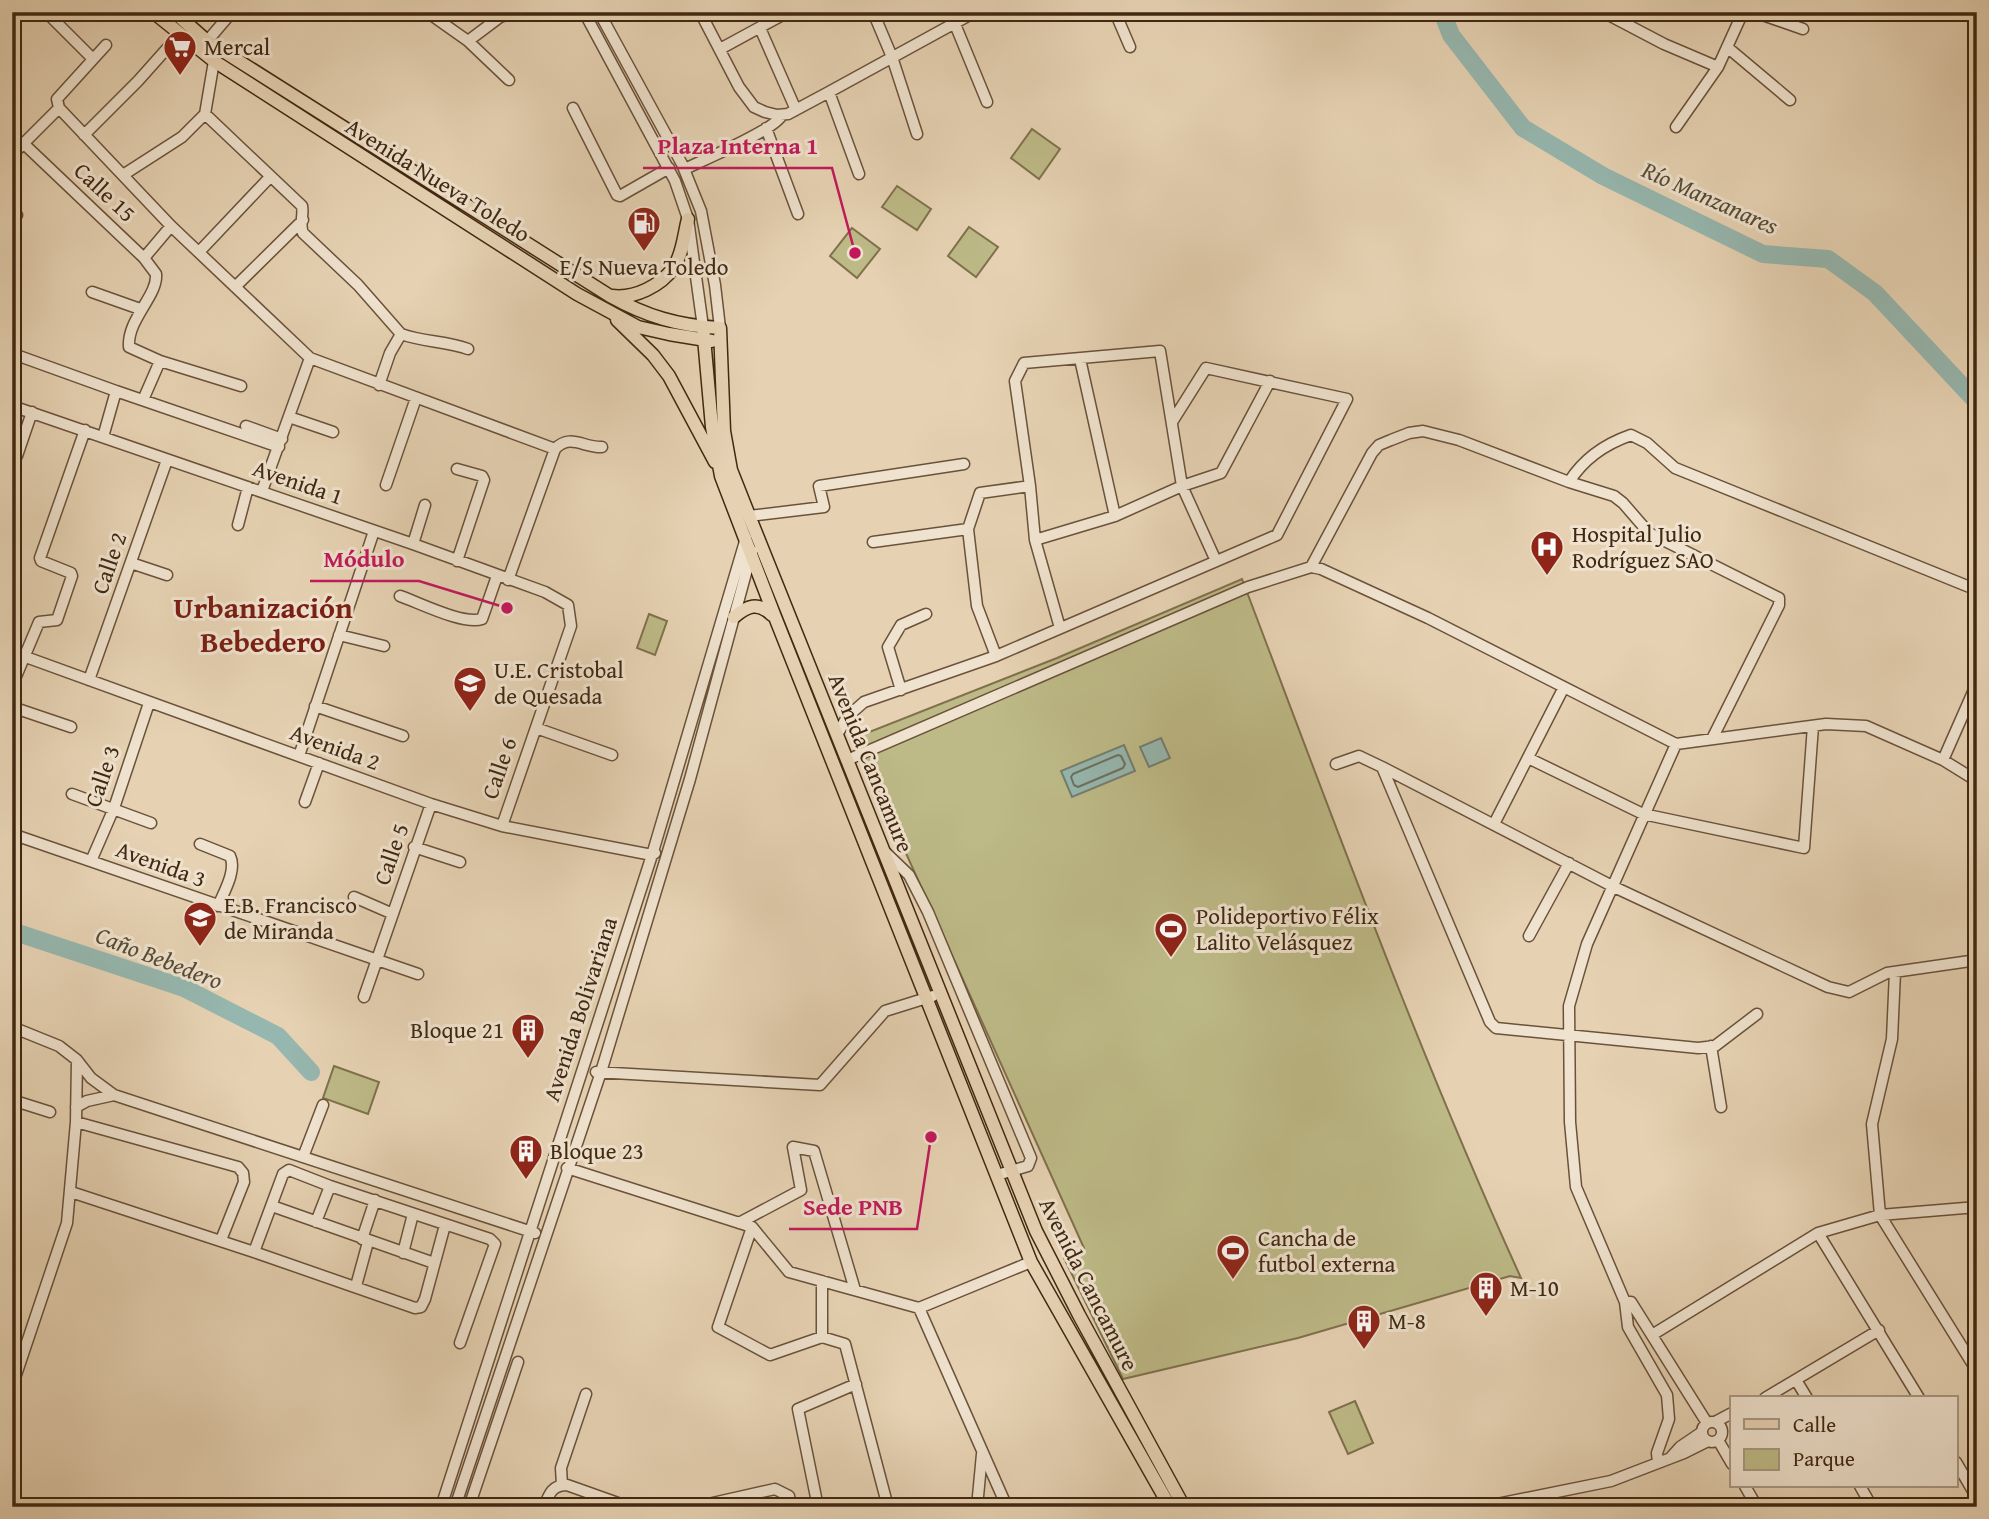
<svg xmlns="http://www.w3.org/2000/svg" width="1989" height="1519" viewBox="0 0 1989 1519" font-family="'Gentium Book Plus',serif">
<rect width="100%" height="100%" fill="#e6d2b3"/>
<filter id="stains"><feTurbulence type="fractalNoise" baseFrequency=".00286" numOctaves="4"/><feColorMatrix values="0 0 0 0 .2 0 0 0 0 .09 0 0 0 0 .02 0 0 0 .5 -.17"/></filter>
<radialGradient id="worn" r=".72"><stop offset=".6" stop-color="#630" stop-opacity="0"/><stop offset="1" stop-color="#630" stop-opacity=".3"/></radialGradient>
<path fill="#bdba87" stroke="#7f714c" stroke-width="2" d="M1032 129 1060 149 1039 179 1011 158Z
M897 186 931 209 917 230 882 207Z
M969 227 998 247 976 277 948 256Z
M852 228 880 249 857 278 830 256Z
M1242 579C1331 813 1417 1050 1521 1278L1510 1276 1298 1338 1123 1379 1064 1258 1084 1248 854 738 1057 658Z
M649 614 667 621 655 655 637 648Z
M334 1066 379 1082 368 1114 323 1098Z
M1355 1401 1373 1443 1348 1454 1329 1412Z"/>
<path fill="#96b7af" stroke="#747e70" stroke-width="2" d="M1161 738 1170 758 1149 767 1140 747Z
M1124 745 1135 771 1072 797 1061 771Z"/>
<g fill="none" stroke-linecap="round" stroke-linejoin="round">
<path stroke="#6c7060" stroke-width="2" d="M1118 755 1121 756 1125 764 1123 768 1078 787 1074 785 1071 777 1073 774Z"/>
<path stroke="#96b7af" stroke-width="18" d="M1442 12 1451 35 1523 128 1603 176 1763 254 1828 259 1875 293 1977 402
M12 931 184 988 278 1036 311 1072"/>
<defs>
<path id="minor" d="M46 12 93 59
M427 12 468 41 500 17 515 12
M584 12 675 181 688 219 703 327
M599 12 682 164 701 211 715 285 720 328
M700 12 739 87 754 107 765 112 777 115 788 114 829 92 975 12
M873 12 892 57 917 134
M950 12 987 102
M1115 12 1130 47
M1603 12 1664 44 1718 67
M1754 12 1803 29
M760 28 796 110
M468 41 509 80
M106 45 57 99 59 108 171 226 310 358 555 449
M203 46 232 12
M1727 47 1790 100
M720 49 788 12
M829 92 859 174
M573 108 617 195 620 196 669 168
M205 114 302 206C304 215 299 225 303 233L358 285 401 334 390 353 379 385
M1676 127 1718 67 1743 12
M766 128 798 214
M84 135 138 81 179 35
M23 143 144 258 156 274C158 296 127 319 129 347L160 361 241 386
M12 155 59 108
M685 169C703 160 775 130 782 115
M123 175 182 137 205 114 214 61
M12 211 17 215
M199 252 270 177
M144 258 171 226
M235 287 303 220
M92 292 140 309
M401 334C423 342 446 341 468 349
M19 356 116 391
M1080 359 1115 516
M143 400 160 361
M12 406 413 544 545 592 568 605 571 626 502 826
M289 417 333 432
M246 426 282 439
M103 437 116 391 279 447
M12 458 17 456 32 412
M1569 482C1584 458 1605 444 1631 435L1647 443 1675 468 1977 590
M386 485 416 398
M262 491 310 358
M749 516 824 507 819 486 964 464
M238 525 248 487
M1035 540 1115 516 1182 486 1221 473 1270 381
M873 542 968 529
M413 544 425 505
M457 561 484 480 482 476 457 469
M131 563 167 575
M1311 567 1372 453 1379 445 1391 440 1409 433 1423 431 1459 440 1569 482 1614 496 1623 503 1649 533 1779 598V605L1712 739
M508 580 555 449C570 433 584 448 602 447
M400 596C420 603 463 625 482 619L497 576
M1060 628 1035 540 1030 486 1015 381 1024 363 1160 351 1182 486 1216 561
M339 635 384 646
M12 652 431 804 502 826 652 855 655 853
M996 656 977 606 968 529 980 493 1030 486
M89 680 167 460
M12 686 39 622 57 620 72 576 71 573 41 561 40 558 85 430
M901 690 888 647 901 625 926 614
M315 706 403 736
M12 707 71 727
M536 728 612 755
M837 735 847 717 864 702 996 656 1277 535 1347 399 1206 368 1172 422
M299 756 374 531
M1528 758 1643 814 1804 848 1813 726
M847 760 1248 587 1311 567 1321 569 1428 618 1676 744 1826 724 1866 726 1943 760 1977 781
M1943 760 1977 683
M1336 764 1359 756 1382 767 1614 887 1828 987 1849 992 1887 973 1977 960
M1382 767 1490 1022 1496 1028 1698 1048 1715 1046 1757 1014
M72 794 151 823
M305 802 319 763
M1494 824 1563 689
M12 834 418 974
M200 844 230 856C237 870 224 892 218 906
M414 847 460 862
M883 850 909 875 928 912 1031 1158 1028 1166 997 1175
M91 861 114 808 149 703
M354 897 393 914
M1529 936 1569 863
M1895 972 1892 1039 1872 1124 1880 1215 1977 1371
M364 997 431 804
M12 1027 59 1046 77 1060 91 1078 114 1095 535 1233
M1711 1046 1721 1107
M596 1072 820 1085 885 1011 933 996
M12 1100 50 1112
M76 1107 87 1101 114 1095
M76 1122 238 1167 243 1173 244 1182 221 1240
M303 1157 323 1105
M567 1168 752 1227 789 1272 919 1308 1031 1262
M71 1192 254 1252 415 1308 421 1307 425 1299 445 1225
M272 1206 434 1263
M316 1222 330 1186
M739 1223 801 1190 793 1147 814 1151 855 1290
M752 1227 718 1327 770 1355 822 1337 845 1344 888 1507
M1818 1233 1919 1398
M362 1239 375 1200
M254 1252 283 1174 289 1170 330 1186 490 1239 495 1244 460 1343
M403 1253 413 1214
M822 1281V1337
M356 1286 368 1242
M1625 1302H1631L1707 1423
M919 1308 1007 1507
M1652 1335 1818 1233 1880 1215 1977 1207
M1796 1380 1807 1398
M12 1387 67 1223 76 1122 77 1060
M1765 1398 1879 1330
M1715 1422 1732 1413
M1702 1432a10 10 0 1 1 20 0a10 10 0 1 1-20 0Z
M1718 1440 1732 1464
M1671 1457 1680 1447 1702 1432
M1956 1462 1977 1498
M1658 1463 1657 1453 1669 1419 1667 1395 1628 1327 1625 1302 1576 1187 1570 1122 1569 1006 1587 944 1676 744
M562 1485 561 1468 586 1394
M1745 1486 1757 1507
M1860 1486 1872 1507
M441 1507 652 855 746 538
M455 1507 601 1072 690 779 752 551
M469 1507 518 1362
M544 1507C549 1494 552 1485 567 1485L629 1507
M695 1507 775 1489 789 1496 791 1507
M818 1507 798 1409 856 1384
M977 1507 982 1454
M1482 1507 1611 1481 1684 1453 1708 1441
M1965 1507 1977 1499"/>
<path id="major" d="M153 12 214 61 577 294 638 327 669 334 712 341
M174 12 207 41 610 296C646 316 678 326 720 328L724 431 731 470 752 523 1036 1231 1079 1315 1184 1507
M612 296C634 299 661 286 674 267 683 253 684 234 688 219
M617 320 653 355 669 376 715 462
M703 327 712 427 721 476 775 617 1031 1262 1170 1507
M734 617C747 606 758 601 772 615"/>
</defs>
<use href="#minor" stroke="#6a523a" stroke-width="13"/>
<use href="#major" stroke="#412811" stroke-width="15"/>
<use href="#minor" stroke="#efe2ce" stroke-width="10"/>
<use href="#major" stroke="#e6d2b3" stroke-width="12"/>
</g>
<defs>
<symbol id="supermarket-pin" viewBox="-11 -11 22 30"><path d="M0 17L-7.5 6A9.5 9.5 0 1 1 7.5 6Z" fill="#8f2418" stroke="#efe2ce"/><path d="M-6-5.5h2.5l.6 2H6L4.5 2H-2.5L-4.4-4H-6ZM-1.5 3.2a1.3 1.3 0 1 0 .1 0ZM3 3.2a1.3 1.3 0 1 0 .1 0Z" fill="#fff"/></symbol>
<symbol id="fuel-pin" viewBox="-11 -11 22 30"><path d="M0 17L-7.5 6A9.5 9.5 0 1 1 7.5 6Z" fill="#8f2418" stroke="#efe2ce"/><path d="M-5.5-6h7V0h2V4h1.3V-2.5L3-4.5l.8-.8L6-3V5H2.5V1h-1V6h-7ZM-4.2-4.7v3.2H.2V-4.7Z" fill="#fff"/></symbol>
<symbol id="hospital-pin" viewBox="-11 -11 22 30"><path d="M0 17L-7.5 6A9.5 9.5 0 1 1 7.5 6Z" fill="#8f2418" stroke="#efe2ce"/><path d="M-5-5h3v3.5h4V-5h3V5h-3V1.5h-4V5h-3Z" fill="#fff"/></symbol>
<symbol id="school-pin" viewBox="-11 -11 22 30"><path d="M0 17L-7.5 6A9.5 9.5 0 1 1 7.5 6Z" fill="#8f2418" stroke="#efe2ce"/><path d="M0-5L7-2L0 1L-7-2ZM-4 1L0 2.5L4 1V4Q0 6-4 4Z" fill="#fff"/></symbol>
<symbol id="stadium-pin" viewBox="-11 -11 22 30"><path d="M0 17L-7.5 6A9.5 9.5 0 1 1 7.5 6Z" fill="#8f2418" stroke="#efe2ce"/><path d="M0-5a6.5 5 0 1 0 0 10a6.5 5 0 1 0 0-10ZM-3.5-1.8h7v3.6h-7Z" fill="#fff"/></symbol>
<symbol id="building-pin" viewBox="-11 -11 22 30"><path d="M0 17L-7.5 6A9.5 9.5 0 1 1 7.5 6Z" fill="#8f2418" stroke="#efe2ce"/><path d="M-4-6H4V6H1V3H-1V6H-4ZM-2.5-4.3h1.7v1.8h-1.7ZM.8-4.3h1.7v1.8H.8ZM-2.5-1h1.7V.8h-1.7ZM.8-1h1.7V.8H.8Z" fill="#fff"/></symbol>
</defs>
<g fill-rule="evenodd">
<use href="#supermarket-pin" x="161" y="28" width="38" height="52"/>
<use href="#fuel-pin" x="625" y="204" width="38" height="52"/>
<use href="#hospital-pin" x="1528" y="528" width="38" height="52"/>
<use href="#school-pin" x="451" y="664" width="38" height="52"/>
<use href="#school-pin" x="181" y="899" width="38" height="52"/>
<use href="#stadium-pin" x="1152" y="910" width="38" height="52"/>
<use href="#building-pin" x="509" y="1011" width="38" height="52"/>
<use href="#building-pin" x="507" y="1132" width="38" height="52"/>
<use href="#stadium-pin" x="1214" y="1232" width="38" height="52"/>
<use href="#building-pin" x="1467" y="1269" width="38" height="52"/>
<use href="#building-pin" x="1345" y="1302" width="38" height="52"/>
</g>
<g text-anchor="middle" stroke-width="6" stroke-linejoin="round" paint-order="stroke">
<g font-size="23" fill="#412811" stroke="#efe2ce" text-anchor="start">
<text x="204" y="55">Mercal</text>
<text x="644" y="275" text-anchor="middle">E/S Nueva Toledo</text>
<text x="1572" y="542">Hospital Julio<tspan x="1572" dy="26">Rodríguez SAO</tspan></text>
<text x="494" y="678">U.E. Cristobal<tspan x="494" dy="26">de Quesada</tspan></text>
<text x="224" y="913">E.B. Francisco<tspan x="224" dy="26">de Miranda</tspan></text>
<text x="1196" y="924">Polideportivo Félix<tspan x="1196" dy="26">Lalito Velásquez</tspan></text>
<text x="504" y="1038" text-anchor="end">Bloque 21</text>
<text x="550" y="1159">Bloque 23</text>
<text x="1258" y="1246">Cancha de<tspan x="1258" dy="26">futbol externa</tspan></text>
<text x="1510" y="1296">M-10</text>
<text x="1388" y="1329">M-8</text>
</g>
<g font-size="23" fill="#412811" stroke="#efe2ce">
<text transform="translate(438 180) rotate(32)" y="8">Avenida Nueva Toledo</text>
<text transform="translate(105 192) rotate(43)" y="8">Calle 15</text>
<text transform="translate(298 482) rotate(19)" y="8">Avenida 1</text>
<text transform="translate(109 563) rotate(-71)" y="8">Calle 2</text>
<text transform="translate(335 747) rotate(20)" y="8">Avenida 2</text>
<text transform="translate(871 763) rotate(68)" y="8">Avenida Cancamure</text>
<text transform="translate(499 768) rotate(-71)" y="8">Calle 6</text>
<text transform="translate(102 776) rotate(-71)" y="8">Calle 3</text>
<text transform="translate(391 854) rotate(-71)" y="8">Calle 5</text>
<text transform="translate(161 864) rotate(20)" y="8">Avenida 3</text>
<text transform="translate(580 1009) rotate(-72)" y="8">Avenida Bolivariana</text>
<text transform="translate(1089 1284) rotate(63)" y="8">Avenida Cancamure</text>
</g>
<g font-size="24" font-style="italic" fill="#564c38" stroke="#efe2ce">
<text transform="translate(1710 198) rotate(24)" y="8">Río Manzanares</text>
<text transform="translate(159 958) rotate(21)" y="8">Caño Bebedero</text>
</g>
<g font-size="30" font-weight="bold" fill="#7a1f14" stroke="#efe2ce">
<text x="263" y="618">Urbanización<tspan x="263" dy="34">Bebedero</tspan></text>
</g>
</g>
<path fill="none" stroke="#c2185b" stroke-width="2.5" d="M855 253L832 168H643M507 608L419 581H310M931 1137L917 1229H789"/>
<g fill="#c2185b" stroke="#efe2ce" stroke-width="2.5">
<circle cx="855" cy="253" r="7"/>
<circle cx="507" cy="608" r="7"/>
<circle cx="931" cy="1137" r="7"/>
</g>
<g font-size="24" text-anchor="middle" font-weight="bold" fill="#c2185b" stroke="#efe2ce" stroke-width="6" stroke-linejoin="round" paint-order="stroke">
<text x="738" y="154">Plaza Interna 1</text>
<text x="364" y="567">Módulo</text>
<text x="853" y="1215">Sede PNB</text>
</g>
<rect width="1989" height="1519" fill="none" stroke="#e6d2b3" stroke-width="42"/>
<rect x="14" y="14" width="1961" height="1491" fill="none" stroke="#412811" stroke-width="3.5"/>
<rect x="21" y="21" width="1947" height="1477" fill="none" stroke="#412811" stroke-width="2"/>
<rect x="1730" y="1396" width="228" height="91" fill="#efe2ce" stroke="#a99882" stroke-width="2"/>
<rect x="1744" y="1419" width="35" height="10" fill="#e6d2b3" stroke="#a99882" stroke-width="2"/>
<text x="1793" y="1432" font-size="21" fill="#412811">Calle</text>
<rect x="1744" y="1449" width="35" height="21" fill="#bdba87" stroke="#a99882" stroke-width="2"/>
<text x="1793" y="1466" font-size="21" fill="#412811">Parque</text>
<rect width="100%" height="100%" filter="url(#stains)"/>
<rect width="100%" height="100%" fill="url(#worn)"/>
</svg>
